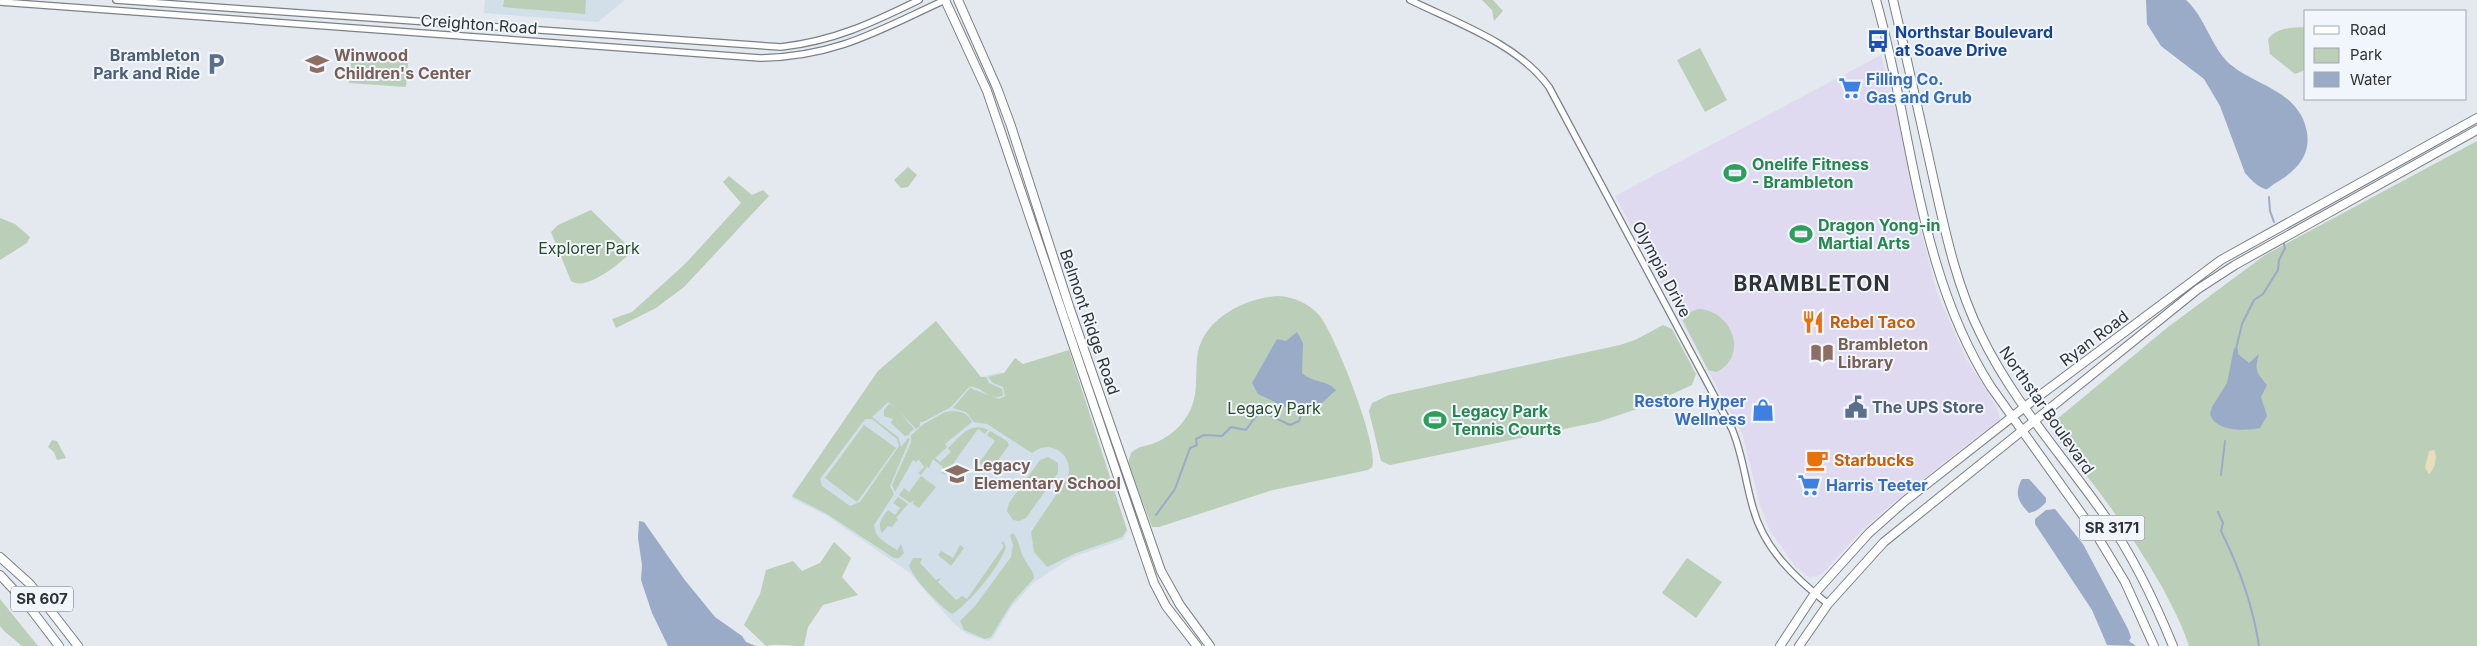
<svg xmlns="http://www.w3.org/2000/svg" width="2477" height="646" viewBox="0 0 2477 646" font-family="Inter,sans-serif">
<rect width="100%" height="100%" fill="#e3e9ee"/>
<path fill="#e0daf0" d="M1881 55 1905 144 1919 223 1936 290 1965 357 1997 408 2000 419 1997 425 1983 432 1895 501 1862 530 1822 574 1810 578 1795 566 1769 529 1759 502 1743 436 1615 196Z"/>
<path fill="#d2dee8" d="M485 0H625L598 22 484 13Z
M936 321 981 377 1001 372 1012 379 1069 350 1127 530 1124 539 1073 557 1034 582 1012 606 993 638 988 641 967 634 953 623 910 573 894 562 826 515 791 498 878 371Z"/>
<path fill="#baceb8" fill-rule="evenodd" d="M504 0H586L585 14 503 7Z
M1482 0H1493L1503 11 1494 21 1492 10Z
M2306 27V70L2295 74 2270 54 2268 39C2278 27 2291 28 2306 27Z
M1700 48 1727 100 1705 112 1677 60Z
M352 50 409 54 406 87 349 83Z
M2477 141V646H2189C2182 624 2172 606 2162 587 2131 532 2093 482 2053 434L2056 420 2168 327 2265 255Z
M908 167 917 175 908 187 901 188 894 180Z
M729 176 752 195 763 190 769 196 684 287 656 308 616 328 612 319 632 312 685 264 741 203 723 182Z
M591 210 633 251C621 262 587 292 571 281L551 232 558 225Z
M0 218 15 224 30 237 27 243 0 260Z
M1278 296C1294 297 1308 303 1319 315 1334 332 1380 448 1372 467L1368 470 1273 490 1159 527H1152L1128 463 1131 453C1137 447 1144 446 1152 444 1165 439 1177 431 1185 419 1199 400 1195 382 1197 360 1199 321 1243 298 1278 296Z
M1698 309C1731 310 1750 354 1717 372L1708 370 1683 321 1686 314Z
M936 321 981 377H986L989 383 1002 389 1003 395C990 403 981 384 969 387L951 407 923 422H920V426L916 429 898 410 914 429 909 433 910 434 905 436 891 423 893 419 884 416V410L889 404 894 406 888 402 872 417 898 437 901 447 908 438 910 439 890 486 894 494 874 525C875 538 886 543 897 550L901 544 904 553 899 558H894L827 514 792 496 878 371ZM865 419H872L897 439 899 446 860 502 850 506 822 486 820 479Z
M1663 325 1672 329 1696 374 1692 385 1646 406 1598 422 1390 465 1381 461 1369 411 1372 403 1389 395 1620 345 1635 340Z
M1069 350 1127 530 1122 537 1076 553 1047 567 1034 552 1031 532 1068 477C1074 455 1051 438 1032 453L987 424 974 422 966 412 953 408 970 388 999 399 1005 396 1003 387 993 383 988 377 1004 373 1015 358 1023 364Z
M945 412C957 410 967 411 972 422L945 444 947 447 935 458 940 462 951 452 948 448C961 436 970 421 988 430L985 434 978 429 945 475 941 472 943 467 933 459 929 468 927 467 921 475 918 473 929 463 924 467 919 460 930 450 916 462 913 460 895 492 892 485 911 443V435L924 424Z
M864 425 896 448 857 502 825 478Z
M990 431 1007 441 1009 445 990 471 979 463 995 441 987 435Z
M52 440 57 441 66 458 57 460 54 452 48 447Z
M1048 457 1058 463V473L1026 518 1019 521 1013 520 1007 511 1009 503 1040 460Z
M921 476 936 487 919 508 913 504 914 500 910 503 899 495 904 488 909 492Z
M898 497 908 504 896 518 898 519 892 527 888 526 882 533C877 523 882 518 888 510L895 515 900 508 893 503Z
M1013 533C1020 541 1019 551 1025 560 1028 566 1034 571 1034 578L1011 604 991 637 985 639 964 630 960 621 975 606 1011 557 1013 545 1010 535Z
M1003 541 1006 547C1000 566 970 603 952 614 941 607 914 580 909 566L913 558H922L920 563 936 580 941 578 938 582 956 600 962 596 967 599 1004 546 1001 543Z
M834 542 851 558 842 577 858 595 823 605 808 627 804 646C792 646 778 643 766 646L744 625 760 594 766 570 793 561 802 571 820 563Z
M960 545 964 548 951 566 938 555 941 551 953 558Z
M1687 558 1722 582 1696 618 1662 593Z
M0 599 38 646H22L4 631 0 626Z"/>
<path fill="#e8deb9" d="M2434 450C2438 456 2435 469 2429 474L2425 468 2429 451Z"/>
<path fill="#9aabc8" d="M2146 0H2186C2206 18 2211 48 2231 65 2254 84 2289 89 2303 119 2316 150 2300 169 2274 184 2272 185 2268 190 2265 189 2257 186 2251 180 2245 173L2220 106 2204 79 2161 46 2147 24Z
M1297 332 1303 343 1302 373C1313 383 1327 380 1336 390L1323 402 1301 415 1258 394 1252 383 1277 339 1286 341Z
M2234 348 2238 349V354L2249 363 2259 354C2254 371 2257 373 2267 385L2261 397 2267 416 2260 428C2244 431 2216 432 2210 414L2212 407 2227 383Z
M2022 479H2029L2046 498V502C2042 507 2036 512 2029 513 2018 502 2014 493 2022 479Z
M2055 509 2083 544 2128 629 2131 637 2129 641 2136 646 2107 645 2092 610 2035 524V519L2046 510Z
M639 521 644 522 684 579 715 617 742 636 746 642 756 646H668L652 613 641 580 642 565 638 538Z"/>
<g fill="none" stroke-linecap="round" stroke-linejoin="round">
<path stroke="#9aabc8" stroke-width="2" d="M2269 197 2270 211 2274 222
M2236 349 2242 324 2254 300 2263 294 2278 270 2279 260 2285 248 2283 240
M2221 475 2225 441
M2218 512 2223 523 2221 531C2239 567 2253 606 2259 646
M1156 515 1175 489 1190 448 1197 445 1196 439 1204 435 1222 436 1231 427 1246 430 1256 416 1265 413 1290 425 1299 421 1301 415"/>
<defs>
<path id="minor" d="M116 0 781 47C834 41 872 23 919 0
M1410 0C1457 23 1518 44 1549 87L1732 429C1743 455 1745 481 1753 508 1764 549 1795 578 1828 604
M0 2 760 58C836 57 879 30 945 0"/>
<path id="major" d="M945 0 987 91 1154 583 1166 606 1197 646
M958 0 997 88 1011 126 1070 309 1161 571 1180 605 1210 646
M1876 0C1913 130 1917 271 1991 387L2096 534 2125 582 2154 646
M1893 0C1907 59 1920 118 1933 177 1945 231 1956 285 1981 335 2013 402 2065 458 2107 519 2134 558 2155 602 2173 646
M0 557 30 584 78 646
M0 575 27 604 59 646
M1780 646 1815 593 1869 533 1905 501 2035 399 2221 260 2477 118
M1799 646 1828 604 1884 542 2198 289 2235 265 2477 130"/>
</defs>
<use href="#minor" stroke="#7b8186" stroke-width="8"/>
<use href="#major" stroke="#7b8186" stroke-width="10"/>
<use href="#minor" stroke="#fff" stroke-width="5.5"/>
<use href="#major" stroke="#fff" stroke-width="8"/>
</g>
<defs>
<symbol id="bus-bare" viewBox="-9 -9 18 18"><path d="M-5-6H5V4H4V6H2V4H-2V6H-4V4H-5ZM-3.5-4V0h7V-4ZM-3.5 1.2v1.5H-2V1.2ZM2 1.2v1.5H3.5V1.2Z" fill="#1a4fb4" stroke="#f0f6fb" stroke-width="2.5" paint-order="stroke"/></symbol>
<symbol id="parking-bare" viewBox="-9 -9 18 18"><path d="M-3.5-5.5H1a3.5 3.5 0 0 1 0 7H-1V5.5H-3.5ZM-1-3.4V-.6H.8a1.4 1.4 0 0 0 0-2.8Z" fill="#5c6f8a" stroke="#f0f6fb" stroke-width="2.5" paint-order="stroke"/></symbol>
<symbol id="school-bare" viewBox="-9 -9 18 18"><path d="M0-5L7-2L0 1L-7-2ZM-4 1L0 2.5L4 1V4Q0 6-4 4Z" fill="#8d6e63" stroke="#f0f6fb" stroke-width="2.5" paint-order="stroke"/></symbol>
<symbol id="supermarket-bare" viewBox="-9 -9 18 18"><path d="M-6-5.5h2.5l.6 2H6L4.5 2H-2.5L-4.4-4H-6ZM-1.5 3.2a1.3 1.3 0 1 0 .1 0ZM3 3.2a1.3 1.3 0 1 0 .1 0Z" fill="#3f7fe0" stroke="#f0f6fb" stroke-width="2.5" paint-order="stroke"/></symbol>
<symbol id="stadium-bare" viewBox="-9 -9 18 18"><path d="M0-5a6.5 5 0 1 0 0 10a6.5 5 0 1 0 0-10ZM-3.5-1.8h7v3.6h-7Z" fill="#2e9e5b" stroke="#f0f6fb" stroke-width="2.5" paint-order="stroke"/></symbol>
<symbol id="restaurant-bare" viewBox="-9 -9 18 18"><path d="M-5-6h1v4h1v-4h1v4h1v-4h1v5L-1.5 .5V6h-2V.5L-5-1ZM5-6V6H3V1.5H1.5Q1.5-4 5-6Z" fill="#e8710a" stroke="#f0f6fb" stroke-width="2.5" paint-order="stroke"/></symbol>
<symbol id="library-bare" viewBox="-9 -9 18 18"><path d="M-6-4Q-3-5.5-.7-3.5V5Q-3 3-6 4ZM6-4Q3-5.5 .7-3.5V5Q3 3 6 4Z" fill="#8d6e63" stroke="#f0f6fb" stroke-width="2.5" paint-order="stroke"/></symbol>
<symbol id="civic-bare" viewBox="-9 -9 18 18"><path d="M-.6-6.5H3V-4.5H.6V-3L4-1V1h2V6H-6V1h2V-1L-.6-3ZM-1.2 2.5V6h2.4V2.5Z" fill="#5c6f8a" stroke="#f0f6fb" stroke-width="2.5" paint-order="stroke"/></symbol>
<symbol id="shop-bare" viewBox="-9 -9 18 18"><path d="M-5-2.5h2.3a2.7 3.5 0 0 1 5.4 0H5L5.5 6h-11ZM-1.5-2.5h3a1.5 2.3 0 0 0-3 0Z" fill="#3f7fe0" stroke="#f0f6fb" stroke-width="2.5" paint-order="stroke"/></symbol>
<symbol id="cafe-bare" viewBox="-9 -9 18 18"><path d="M-5.5-4.5H6V0H3Q3 3.5 0 3.5H-2.5Q-5.5 3.5-5.5 0ZM3-3.2v2h1.7v-2ZM-6 4.5H4V6H-6Z" fill="#e8710a" stroke="#f0f6fb" stroke-width="2.5" paint-order="stroke"/></symbol>
</defs>
<g fill-rule="evenodd">
<use href="#bus-bare" x="1862" y="25" width="32" height="32"/>
<use href="#parking-bare" x="200" y="48" width="32" height="32"/>
<use href="#school-bare" x="301" y="48" width="32" height="32"/>
<use href="#supermarket-bare" x="1834" y="72" width="32" height="32"/>
<use href="#stadium-bare" x="1719" y="157" width="32" height="32"/>
<use href="#stadium-bare" x="1785" y="218" width="32" height="32"/>
<use href="#restaurant-bare" x="1797" y="306" width="32" height="32"/>
<use href="#library-bare" x="1806" y="337" width="32" height="32"/>
<use href="#civic-bare" x="1840" y="391" width="32" height="32"/>
<use href="#shop-bare" x="1747" y="394" width="32" height="32"/>
<use href="#stadium-bare" x="1419" y="404" width="32" height="32"/>
<use href="#cafe-bare" x="1801" y="444" width="32" height="32"/>
<use href="#school-bare" x="941" y="458" width="32" height="32"/>
<use href="#supermarket-bare" x="1793" y="469" width="32" height="32"/>
</g>
<g text-anchor="middle" stroke-width="4" stroke-linejoin="round" paint-order="stroke">
<g fill="#f0f6fb" stroke="#6a6e70" stroke-width="1">
<rect x="2079.5" y="515.5" width="65" height="25" rx="4"/>
<rect x="11" y="586.5" width="62" height="25" rx="4"/>
</g>
<g font-size="15" font-weight="bold" fill="#303335">
<text x="2112" y="533">SR 3171</text>
<text x="42" y="604">SR 607</text>
</g>
<g font-size="16" fill="#303335" stroke="#f0f6fb">
<text transform="translate(479 24) rotate(4)" y="6">Creighton Road</text>
<text transform="translate(1662 269) rotate(62)" y="6">Olympia Drive</text>
<text transform="translate(1090 322) rotate(71)" y="6">Belmont Ridge Road</text>
<text transform="translate(2094 338) rotate(-37)" y="6">Ryan Road</text>
<text transform="translate(2047 410) rotate(55)" y="6">Northstar Boulevard</text>
</g>
<g font-size="16" font-weight="bold" fill="#164399" stroke="#f0f6fb" text-anchor="start">
<text x="1895" y="38">Northstar Boulevard<tspan x="1895" dy="18">at Soave Drive</tspan></text>
</g>
<g font-size="16" font-weight="bold" fill="#4e5e75" stroke="#f0f6fb" text-anchor="end">
<text x="200" y="61">Brambleton<tspan x="200" dy="18">Park and Ride</tspan></text>
<text x="1872" y="413" text-anchor="start">The UPS Store</text>
</g>
<g font-size="16" font-weight="bold" fill="#785e54" stroke="#f0f6fb" text-anchor="start">
<text x="334" y="61">Winwood<tspan x="334" dy="18">Children's Center</tspan></text>
<text x="1838" y="350">Brambleton<tspan x="1838" dy="18">Library</tspan></text>
<text x="974" y="471">Legacy<tspan x="974" dy="18">Elementary School</tspan></text>
</g>
<g font-size="16" font-weight="bold" fill="#366cbe" stroke="#f0f6fb" text-anchor="start">
<text x="1866" y="85">Filling Co.<tspan x="1866" dy="18">Gas and Grub</tspan></text>
<text x="1746" y="407" text-anchor="end">Restore Hyper<tspan x="1746" dy="18">Wellness</tspan></text>
<text x="1826" y="491">Harris Teeter</text>
</g>
<g font-size="16" font-weight="bold" fill="#27864d" stroke="#f0f6fb" text-anchor="start">
<text x="1752" y="170">Onelife Fitness<tspan x="1752" dy="18">- Brambleton</tspan></text>
<text x="1818" y="231">Dragon Yong-in<tspan x="1818" dy="18">Martial Arts</tspan></text>
<text x="1452" y="417">Legacy Park<tspan x="1452" dy="18">Tennis Courts</tspan></text>
</g>
<g font-size="16" fill="#284d26" stroke="#f0f6fb">
<text x="589" y="254">Explorer Park</text>
<text x="1274" y="414">Legacy Park</text>
</g>
<g font-size="16" font-weight="bold" fill="#c56008" stroke="#f0f6fb" text-anchor="start">
<text x="1830" y="328">Rebel Taco</text>
<text x="1834" y="466">Starbucks</text>
</g>
<g font-size="21" font-weight="bold" letter-spacing="1" fill="#303335" stroke="#f0f6fb">
<text x="1812" y="291">BRAMBLETON</text>
</g>
</g>
<rect x="2304" y="10" width="162" height="90" fill="#f0f6fb" stroke="#a3a8ac"/>
<rect x="2314" y="26" width="25" height="8" fill="#ffffff" stroke="#a3a8ac"/>
<text x="2350" y="35" font-size="15" fill="#303335">Road</text>
<rect x="2314" y="48" width="25" height="15" fill="#baceb8" stroke="#a3a8ac"/>
<text x="2350" y="60" font-size="15" fill="#303335">Park</text>
<rect x="2314" y="72" width="25" height="15" fill="#9aabc8" stroke="#a3a8ac"/>
<text x="2350" y="85" font-size="15" fill="#303335">Water</text>
</svg>
